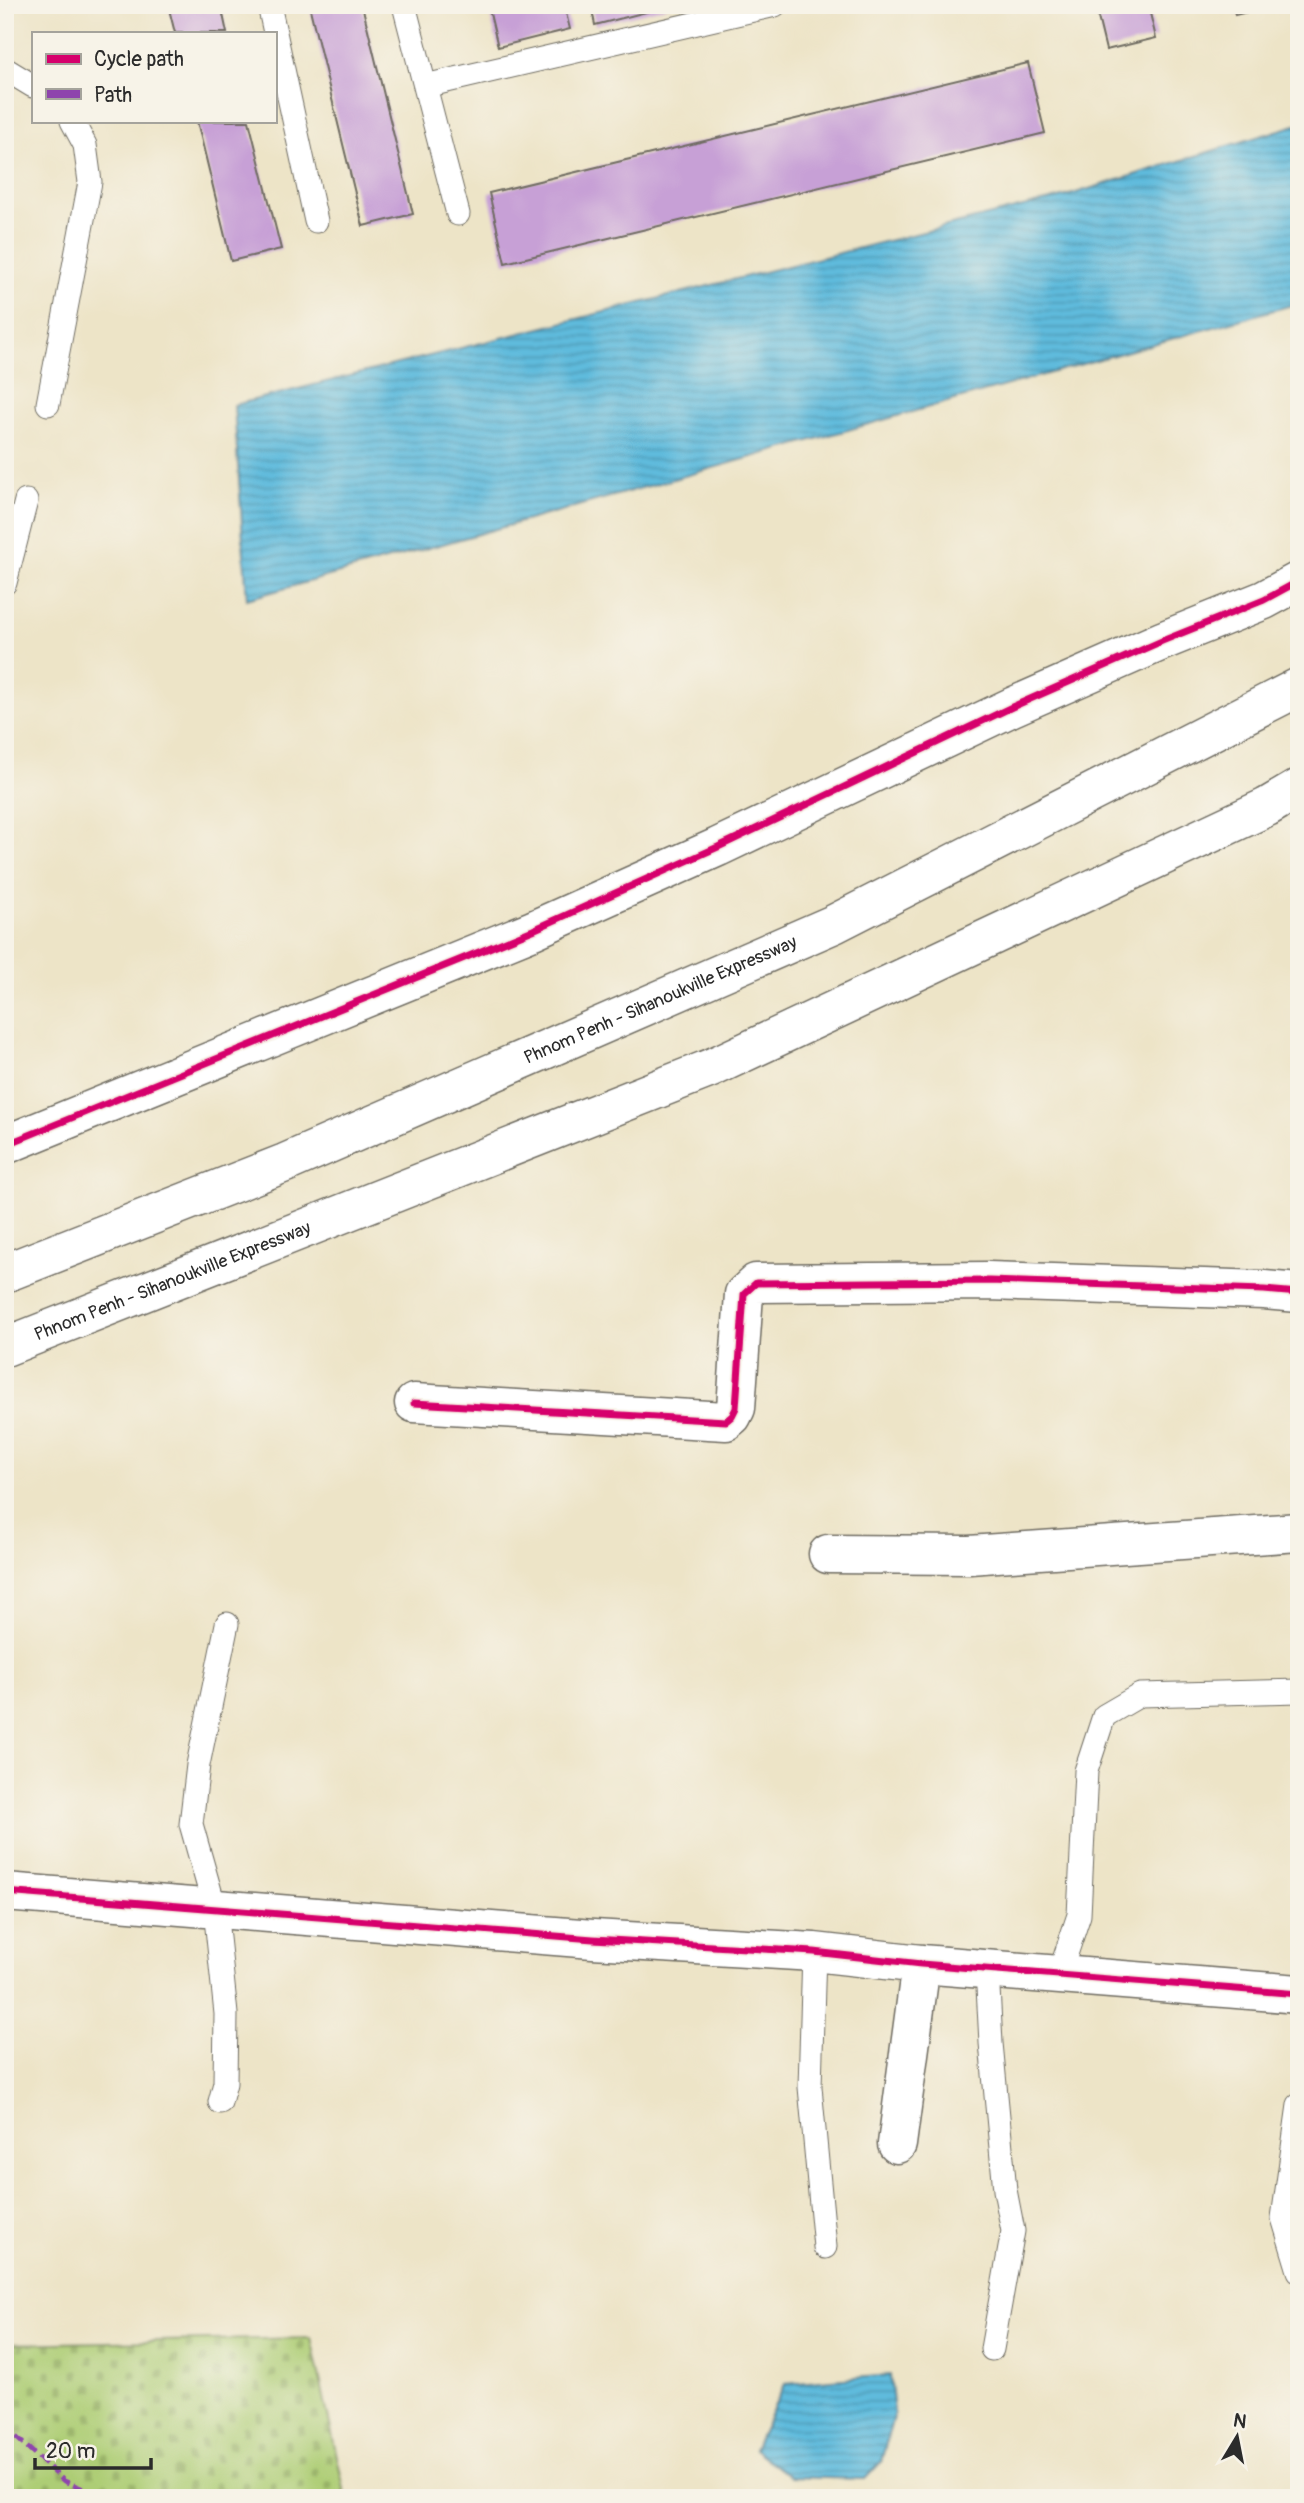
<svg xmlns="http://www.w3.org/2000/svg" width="1304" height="2503" viewBox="0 0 1304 2503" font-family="Pangolin,sans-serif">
<defs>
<pattern id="cemetery-stones" width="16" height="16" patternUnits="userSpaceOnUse" patternTransform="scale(1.75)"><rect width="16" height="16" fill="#adcd75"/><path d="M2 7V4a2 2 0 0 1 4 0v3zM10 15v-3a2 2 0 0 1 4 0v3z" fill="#95b065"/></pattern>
<pattern id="water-rules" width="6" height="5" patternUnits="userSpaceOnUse" patternTransform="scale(1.75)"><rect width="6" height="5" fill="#5fbbdd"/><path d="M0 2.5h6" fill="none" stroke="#4f98b3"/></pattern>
</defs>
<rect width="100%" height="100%" fill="#f7f3e8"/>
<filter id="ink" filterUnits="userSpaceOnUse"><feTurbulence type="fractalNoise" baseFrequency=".0143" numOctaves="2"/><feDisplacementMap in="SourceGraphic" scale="14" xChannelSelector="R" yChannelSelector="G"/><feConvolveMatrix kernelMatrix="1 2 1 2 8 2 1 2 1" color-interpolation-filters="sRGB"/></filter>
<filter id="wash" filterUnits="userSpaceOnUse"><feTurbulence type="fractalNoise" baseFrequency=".00686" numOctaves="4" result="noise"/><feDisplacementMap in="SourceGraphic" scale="28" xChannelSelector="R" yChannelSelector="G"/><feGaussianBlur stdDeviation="1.57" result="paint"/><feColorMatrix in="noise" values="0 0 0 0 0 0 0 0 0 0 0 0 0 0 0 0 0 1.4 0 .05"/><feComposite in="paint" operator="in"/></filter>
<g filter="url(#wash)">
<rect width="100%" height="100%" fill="#ede4c7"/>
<path fill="url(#cemetery-stones)" stroke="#6c7c50" stroke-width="2" d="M311 2338 346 2498H5V2344Z"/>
<path fill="url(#water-rules)" stroke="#457384" stroke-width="2" d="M1299 124V303L247 599 234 405 1063 197Z
M890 2375 894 2413 881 2462 865 2479 790 2477 754 2449 785 2384Z"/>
<g id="blocks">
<path fill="#c7a0d6" d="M168 5H221L227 33H175Z
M309 5H362L413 214 363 226Z
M488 5H564L570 29 498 47Z
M591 5H670V6L595 25Z
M1095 5H1148L1156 38 1106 50Z
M1233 5H1272V6L1235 15Z
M1028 63 1045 133 505 263 489 193Z
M197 121H249L281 249 231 261Z"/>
</g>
</g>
<g filter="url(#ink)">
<use href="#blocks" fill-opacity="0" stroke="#6f6c62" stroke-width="2"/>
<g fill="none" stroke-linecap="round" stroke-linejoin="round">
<defs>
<path id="lane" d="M269 5 316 221
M404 5 458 214
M5 69 33 86
M425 86 775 5
M48 404 90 182 85 145 72 121
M5 583 26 501
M814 1952 810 2087 825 2247
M987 1969 991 2043 1005 2190 1013 2231 992 2349
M1059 1975 1079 1915 1086 1771 1104 1716 1140 1695 1299 1691
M220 2102 225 2083 226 2014 215 1909 191 1824 198 1765 227 1624
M1299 2105 1283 2218 1299 2271"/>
<path id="street" d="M5 1145 533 930 718 847 1012 707 1162 641 1264 600 1299 581
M414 1403 726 1421 732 1416 736 1408 744 1294 756 1283 989 1281 1264 1290 1299 1293
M828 1554 969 1555 1299 1532
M897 2144 921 1964"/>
<path id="secondary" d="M5 1892 593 1939 814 1952 921 1964 1299 1994"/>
<g id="highway">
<path id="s1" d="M5 1273 285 1163 834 924 1299 687"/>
<path id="s2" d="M5 1347 711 1068 1267 807 1299 788"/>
</g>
</defs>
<use href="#lane" stroke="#6f6c62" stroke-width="25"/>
<use href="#street" stroke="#6f6c62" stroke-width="41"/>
<use href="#secondary" stroke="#6f6c62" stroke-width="41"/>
<use href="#highway" stroke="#6f6c62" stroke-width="41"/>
<use href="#lane" stroke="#fff" stroke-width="23"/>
<use href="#street" stroke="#fff" stroke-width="38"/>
<use href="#secondary" stroke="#fff" stroke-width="38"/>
<use href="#highway" stroke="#fff" stroke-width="38"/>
<path stroke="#8e44ad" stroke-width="5" stroke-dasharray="10 5" stroke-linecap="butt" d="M5 2427 64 2481 105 2498"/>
<defs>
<path id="cycleway" d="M5 1145 533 930 718 847 1012 707 1162 641 1264 600 1299 581
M414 1403 726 1421 732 1416 736 1408 744 1294 756 1283 989 1281 1264 1290 1299 1293
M5 1892 593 1939 814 1952 921 1964 1299 1994"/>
</defs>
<use href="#cycleway" stroke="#f7f3e8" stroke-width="11"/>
<use href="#cycleway" stroke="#d6006c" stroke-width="7"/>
</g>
</g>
<g text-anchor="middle" stroke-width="7" stroke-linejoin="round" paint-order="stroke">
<g font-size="18" fill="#2b2b2b" stroke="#f7f3e8">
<text dy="6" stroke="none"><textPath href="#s1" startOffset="710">Phnom Penh - Sihanoukville Expressway</textPath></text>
<text dy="6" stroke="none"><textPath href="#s2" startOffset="180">Phnom Penh - Sihanoukville Expressway</textPath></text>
</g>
</g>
<rect width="1304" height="2503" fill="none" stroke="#f7f3e8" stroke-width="28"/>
<rect x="32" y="32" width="245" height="91" fill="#f7f3e8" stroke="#a5a39c" stroke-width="2"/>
<rect x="46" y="54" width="35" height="10" fill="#d6006c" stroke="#a5a39c" stroke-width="2"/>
<text x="94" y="66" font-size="21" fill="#2b2b2b">Cycle path</text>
<rect x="46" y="89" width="35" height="10" fill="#8e44ad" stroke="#a5a39c" stroke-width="2"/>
<text x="94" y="102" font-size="21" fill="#2b2b2b">Path</text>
<g transform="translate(1237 2437) rotate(10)" stroke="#f7f3e8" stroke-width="5" paint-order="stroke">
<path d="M0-5L12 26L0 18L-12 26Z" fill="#2b2b2b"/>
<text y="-10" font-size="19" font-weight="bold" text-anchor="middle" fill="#2b2b2b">N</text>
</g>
<path d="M35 2458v10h116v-10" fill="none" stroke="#2b2b2b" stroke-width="3.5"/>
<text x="46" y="2458" font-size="21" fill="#2b2b2b" stroke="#f7f3e8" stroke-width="5" paint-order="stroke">20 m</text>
</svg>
